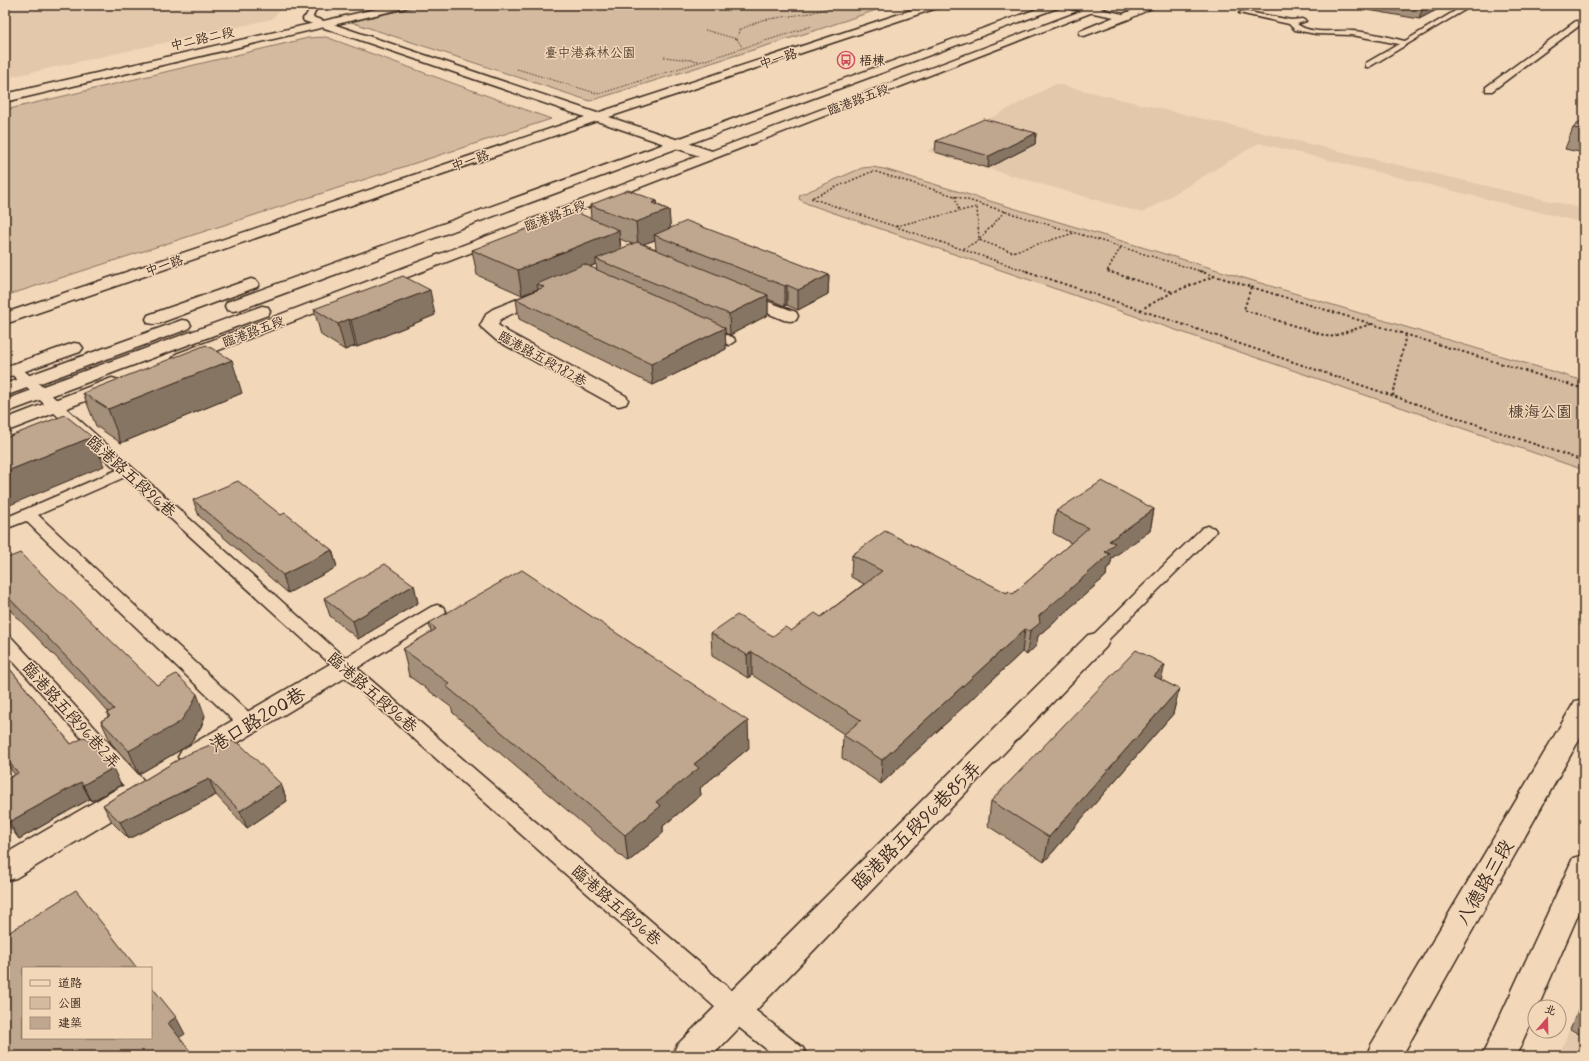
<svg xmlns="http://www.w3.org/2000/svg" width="1589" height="1061" viewBox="0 0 1589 1061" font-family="Mynerve,'LXGW WenKai TC',sans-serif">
<rect width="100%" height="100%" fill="#f2d7b9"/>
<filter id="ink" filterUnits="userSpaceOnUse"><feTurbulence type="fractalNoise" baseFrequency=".025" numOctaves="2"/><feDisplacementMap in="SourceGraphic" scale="8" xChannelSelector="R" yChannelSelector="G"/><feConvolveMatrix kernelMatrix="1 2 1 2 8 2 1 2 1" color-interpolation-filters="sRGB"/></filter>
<g filter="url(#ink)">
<path fill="#e3c8ac" d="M5 5H284L272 19 5 78Z
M1056 84 1584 209V223L1259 143 1142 213 927 151Z
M1569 1030 1584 1040V1056H1559Z"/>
<path fill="#d4bba0" stroke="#88725f" d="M425 5H891L823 28 590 101 351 22Z
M326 37 551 119 5 296V110L308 38Z
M872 167 884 169 1584 381V470L808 204 799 199 800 195 862 168Z"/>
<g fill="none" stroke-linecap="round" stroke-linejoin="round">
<defs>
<path id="service" d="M312 5H318L311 21H305L304 19Z
M1465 5H1473L1369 67H1366V63L1399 44 1352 35 1316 34 1295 30 1289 24 1239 13 1243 11 1291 20 1302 19 1306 21 1297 24C1311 35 1336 30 1352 31 1370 32 1388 37 1405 41Z
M1576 21 1583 23 1492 91H1486V87Z
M705 326 734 338 735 341 729 345 701 333 699 330 701 327Z
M14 365 19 366 345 658 431 607 437 605 443 607 446 611 443 615 357 668 745 1002 803 1048 807 1056H775L727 1018 338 671 125 477 38 515 256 719 259 724 256 729 249 731 242 729 26 521 5 529V518L117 470 9 372 7 369 9 366Z
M1208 526 1214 528 1216 531 1214 534 1103 645 1097 647 1091 645 1088 641 1091 637 1202 528Z
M5 635 11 637 146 783 149 789 146 795 139 797 132 795 5 652Z"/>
<path id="minor" d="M927 5H942L940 7 609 117 715 152 717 155 715 158H705L597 121 5 324V313L585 117 304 21 303 19 304 17H312L597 113Z
M1062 5H1081L1123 14 1145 5H1158L1129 19 1084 36 1080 35 1079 33 1080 31 1114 17 1067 8Z
M545 288 551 290 553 293 551 296 505 317 500 320 498 325 508 332 626 396 628 400 626 404 619 406 612 404 496 340 480 326 487 313 493 309Z
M740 291 796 312 798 316 796 320 790 321 784 320 734 299 732 296 734 293Z
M1097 633 1106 635 1109 641 1106 647 712 1056H672L677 1045 1088 635Z
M344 658 353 661 357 667 353 673 202 764 192 767 182 764 178 757 182 750 335 661Z
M130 784 140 787 144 795 140 803 16 878 5 881V854L120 787Z"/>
<path id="tertiary" d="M393 5H410L405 8 5 102V94Z
M1584 699V731L1402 1056H1366L1371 1045 1575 701Z
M1584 855V901L1538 1007H1535V1013L1516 1056H1482L1573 858Z"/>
<path id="primary" d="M1048 5H1062L1060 7 239 310 233 311 227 310 225 306 227 302Z
M1097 5H1111L188 362 182 363 176 362 173 358 176 354Z
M251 279 257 281 259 284 257 287 160 323 154 324 148 323 146 319 148 315Z
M262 306 268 307 270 311 268 315 5 413V400Z
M182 320 188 321 191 325 188 329 5 396V384Z
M74 343 80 344 83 348 80 352 5 378V367Z
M112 378 119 380 121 384 119 388 5 432V419Z"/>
</defs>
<use href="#service" stroke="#3b2a1e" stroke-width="3"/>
<use href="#minor" stroke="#3b2a1e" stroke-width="3"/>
<use href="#tertiary" stroke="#3b2a1e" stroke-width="3"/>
<use href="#primary" stroke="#3b2a1e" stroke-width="3"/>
<path stroke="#3b2a1e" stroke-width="1" stroke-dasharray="1.5 1.5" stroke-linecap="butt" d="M423 8 435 5
M705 30 737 39 739 30 762 20 811 13 837 5
M737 39 742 47
M664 57 699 61
M517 69 599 94 812 26"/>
<path stroke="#3b2a1e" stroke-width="1.5" stroke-dasharray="2 2" stroke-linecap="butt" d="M955 196 959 211
M1005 211 979 240 1012 252 1074 233
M896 226 977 207 979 240 963 249
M1029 272 811 198 871 172H876L1203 272
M1110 272 1107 271 1121 247"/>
<path stroke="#3b2a1e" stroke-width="2" stroke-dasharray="2.5 2.5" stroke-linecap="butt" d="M1026 271 1584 461
M1107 271 1173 292
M1199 271 1584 389
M1251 287 1244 310 1330 337 1371 324
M1140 310 1173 292 1215 276
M1393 396 1406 334"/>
<use href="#service" fill="#f2d7b9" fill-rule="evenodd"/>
<use href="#minor" fill="#f2d7b9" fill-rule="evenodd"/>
<use href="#tertiary" fill="#f2d7b9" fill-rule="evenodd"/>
<use href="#primary" fill="#f2d7b9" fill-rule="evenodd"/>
</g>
<path fill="#a48f7a" stroke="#3b2a1e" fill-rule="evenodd" d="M1340 5H1446L1419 19Z
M1584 118V159H1581L1584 153 1565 149 1573 128Z
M1036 133 1035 144 988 168 935 152 936 141Z
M657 201 658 205 669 210 670 228 829 275 828 294 798 310 787 305 785 306 768 299V315L730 335 725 333 726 349 653 385 519 319 516 299 538 290V289L522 295 477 275 472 250 591 219 590 205ZM620 239 632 244 621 249ZM655 240 656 249 643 244ZM596 264 597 270 590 267Z
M314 309 435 315 357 347 355 346 345 350 321 335Z
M83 393H242L121 443 96 426Z
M193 500 281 515 332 550 337 567 288 593 199 516Z
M1154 509 1150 531 1112 558 1110 566 1107 568 1106 576 1038 636 1036 646 1027 655 1022 652 881 784 842 758 843 735 844 734 752 675 748 678 712 656 711 633 773 636 791 631 821 617 864 584 851 577 852 555 1007 593 1013 594 1071 543 1053 533 1056 511Z
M5 559 157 685 205 716 201 727 189 745 139 774 111 743 101 721 108 717 107 713 108 712 94 696 7 607 5 602Z
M414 585 418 603 358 639 330 616 324 598Z
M429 623 749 748 700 788 701 795 663 826V833L628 862 453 713 451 707 409 676 403 649 431 632Z
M5 663 71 744 121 785 92 801 90 799 72 809 19 839 5 821V780L15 775 5 761Z
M1161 680 1179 689 1173 714 1044 862 988 826 991 801Z
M186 755 281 784 287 801 247 828 216 795 129 839 112 822 103 805Z
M1584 996V1037L1570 1029Z"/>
<path fill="#867463" stroke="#3b2a1e" d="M1426 5H1446L1419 19 1423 7Z
M1036 133 1035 144 988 168 989 156Z
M657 201 658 214 669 210 671 233 654 235 655 240 638 246 636 222 652 203Z
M619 230 621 254 596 259V264L543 286 537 284 538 289 522 295 518 270Z
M829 275 828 294 798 310V290Z
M787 285V305L785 306V286Z
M430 290 435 315 357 347 351 320Z
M768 295V315L730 335 729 314Z
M349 319 355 346 345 350 338 324Z
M725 328 726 349 653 385 651 364Z
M232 360 242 393 121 443 108 409Z
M92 437 104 466 5 507V472Z
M1154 509 1150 531 1112 558 1110 566 1107 568 1106 576 1038 636 1036 646 1027 655 1030 631 1039 616 1109 541Z
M332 550 337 567 288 593 283 575Z
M414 585 418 603 358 639 353 621Z
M1025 629 1022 652 881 784 882 760Z
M752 652V675L748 678 747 655Z
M1165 665 1159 689 1154 676Z
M1179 689 1173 714 1044 862 1049 837Z
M197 694 205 716 201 727 189 745 139 774 129 751Z
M748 721 749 748 700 788 701 795 663 826V833L628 862 625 835 656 802 694 764Z
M113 768 121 785 92 801 83 785Z
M209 779 216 795 129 839 120 822Z
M81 782 90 799 72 809 19 839 9 822Z
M281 784 287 801 247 828 240 811Z
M176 1017 185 1034 177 1039 168 1023Z"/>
<path fill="#bfa68e" stroke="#3b2a1e" d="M1414 5H1426L1423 7Z
M1584 118V130L1573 128Z
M984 119 1036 133 989 156 936 141Z
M628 190 657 201 652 203 669 210 636 222 590 205Z
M573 211 619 230 518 270 472 250Z
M687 221 829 275 798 290 787 285 785 286 654 235Z
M637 242 768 295 729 314 596 259Z
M584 264 715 322 725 328 651 364 516 299 544 287 537 284Z
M403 276 430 290 351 320 349 319 338 324 314 309Z
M206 345 232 360 108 409 83 393Z
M65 415 92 437 5 472V438Z
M238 481 281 515 285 513 332 550 283 575 193 500Z
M1102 481 1154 509 1109 541 1115 543 1105 552 1110 554 1039 616 1040 623 1030 631 1025 629 882 760 843 735 861 720 752 652 747 655 711 633 737 615 773 636 785 627 791 631 815 613 821 617 882 571 852 555 885 531 1007 593 1008 591 1013 594 1088 528 1056 511Z
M20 553 157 685 176 674 197 694 192 705 180 722 129 751 101 721 110 716 107 713 114 709 83 674 5 594V559Z
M385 564 414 585 353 621 324 598Z
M522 570 748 721 694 764 699 768 656 802 661 806 625 835 446 686 450 684 403 649 436 629 429 623Z
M1136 650 1165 665 1154 676 1179 689 1049 837 991 801Z
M5 663 71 744 85 737 113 768 83 785 81 782 9 822 5 817V780L18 773 5 757Z
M232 741 240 744 281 784 240 811 209 779 120 822 103 805 186 755 217 742Z
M76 890 137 968H23V1038H151V986L176 1017 168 1023 194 1056H5V935Z"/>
</g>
<defs>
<symbol id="bus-ring" viewBox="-11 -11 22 22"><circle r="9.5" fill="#f2d7b9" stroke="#d1495b" stroke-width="1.5"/><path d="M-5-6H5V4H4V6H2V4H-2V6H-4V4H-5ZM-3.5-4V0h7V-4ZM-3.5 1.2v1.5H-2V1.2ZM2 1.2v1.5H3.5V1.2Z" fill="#d1495b"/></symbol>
</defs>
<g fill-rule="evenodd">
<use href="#bus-ring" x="836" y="50" width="20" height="20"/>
</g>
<g text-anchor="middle" stroke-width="3" stroke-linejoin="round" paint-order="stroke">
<g font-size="13" fill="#3b2a1e" stroke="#f2d7b9">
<text transform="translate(202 38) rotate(-13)" y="5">中二路二段</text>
<text transform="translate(778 58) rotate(-18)" y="5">中一路</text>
<text transform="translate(858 99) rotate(-21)" y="5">臨港路五段</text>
<text transform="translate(470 160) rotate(-19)" y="5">中一路</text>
<text transform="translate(555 215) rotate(-21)" y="5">臨港路五段</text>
<text transform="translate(164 265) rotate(-19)" y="5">中一路</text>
<text transform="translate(253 331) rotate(-21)" y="5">臨港路五段</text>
<text transform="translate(543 358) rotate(29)" y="5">臨港路五段182巷</text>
</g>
<g font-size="13" fill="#524032" stroke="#f2d7b9">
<text x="590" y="57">臺中港森林公園</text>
</g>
<g font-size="13" fill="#3b2a1e" stroke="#f2d7b9" text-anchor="start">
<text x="859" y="65">梧棟</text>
</g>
<g font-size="16" fill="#524032" stroke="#f2d7b9">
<text x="1540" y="417">槺海公園</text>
</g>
<g font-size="16" fill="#3b2a1e" stroke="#f2d7b9">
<text transform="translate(132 476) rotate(42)" y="6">臨港路五段96巷</text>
<text transform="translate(373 692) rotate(41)" y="6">臨港路五段96巷</text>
<text transform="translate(72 715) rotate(48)" y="6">臨港路五段96巷2弄</text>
<text transform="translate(617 905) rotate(41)" y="6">臨港路五段96巷</text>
</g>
<g font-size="19" fill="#3b2a1e" stroke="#f2d7b9">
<text transform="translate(257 719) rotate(-31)" y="7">港口路200巷</text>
<text transform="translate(916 825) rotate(-45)" y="7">臨港路五段96巷85弄</text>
<text transform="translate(1484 882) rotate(-60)" y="7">八德路三段</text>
</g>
</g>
<rect width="1589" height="1061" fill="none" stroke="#f2d7b9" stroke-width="20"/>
<rect x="10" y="10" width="1569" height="1041" fill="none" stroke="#3b2a1e" stroke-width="1.5" filter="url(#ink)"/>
<rect x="22" y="967" width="130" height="72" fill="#f2d7b9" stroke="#a9927b"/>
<rect x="30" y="980" width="20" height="6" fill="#f2d7b9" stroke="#a9927b"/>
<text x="58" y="987" font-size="12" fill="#3b2a1e">道路</text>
<rect x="30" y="997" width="20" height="12" fill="#d4bba0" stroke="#a9927b"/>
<text x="58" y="1007" font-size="12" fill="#3b2a1e">公園</text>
<rect x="30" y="1017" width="20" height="12" fill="#bfa68e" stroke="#a9927b"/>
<text x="58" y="1027" font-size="12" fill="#3b2a1e">建築</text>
<g transform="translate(1547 1019) rotate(20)"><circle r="19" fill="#f2d7b9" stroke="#a9927b"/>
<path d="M0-3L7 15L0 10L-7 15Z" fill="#d1495b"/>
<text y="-6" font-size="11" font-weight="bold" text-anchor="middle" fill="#3b2a1e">北</text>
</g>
</svg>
